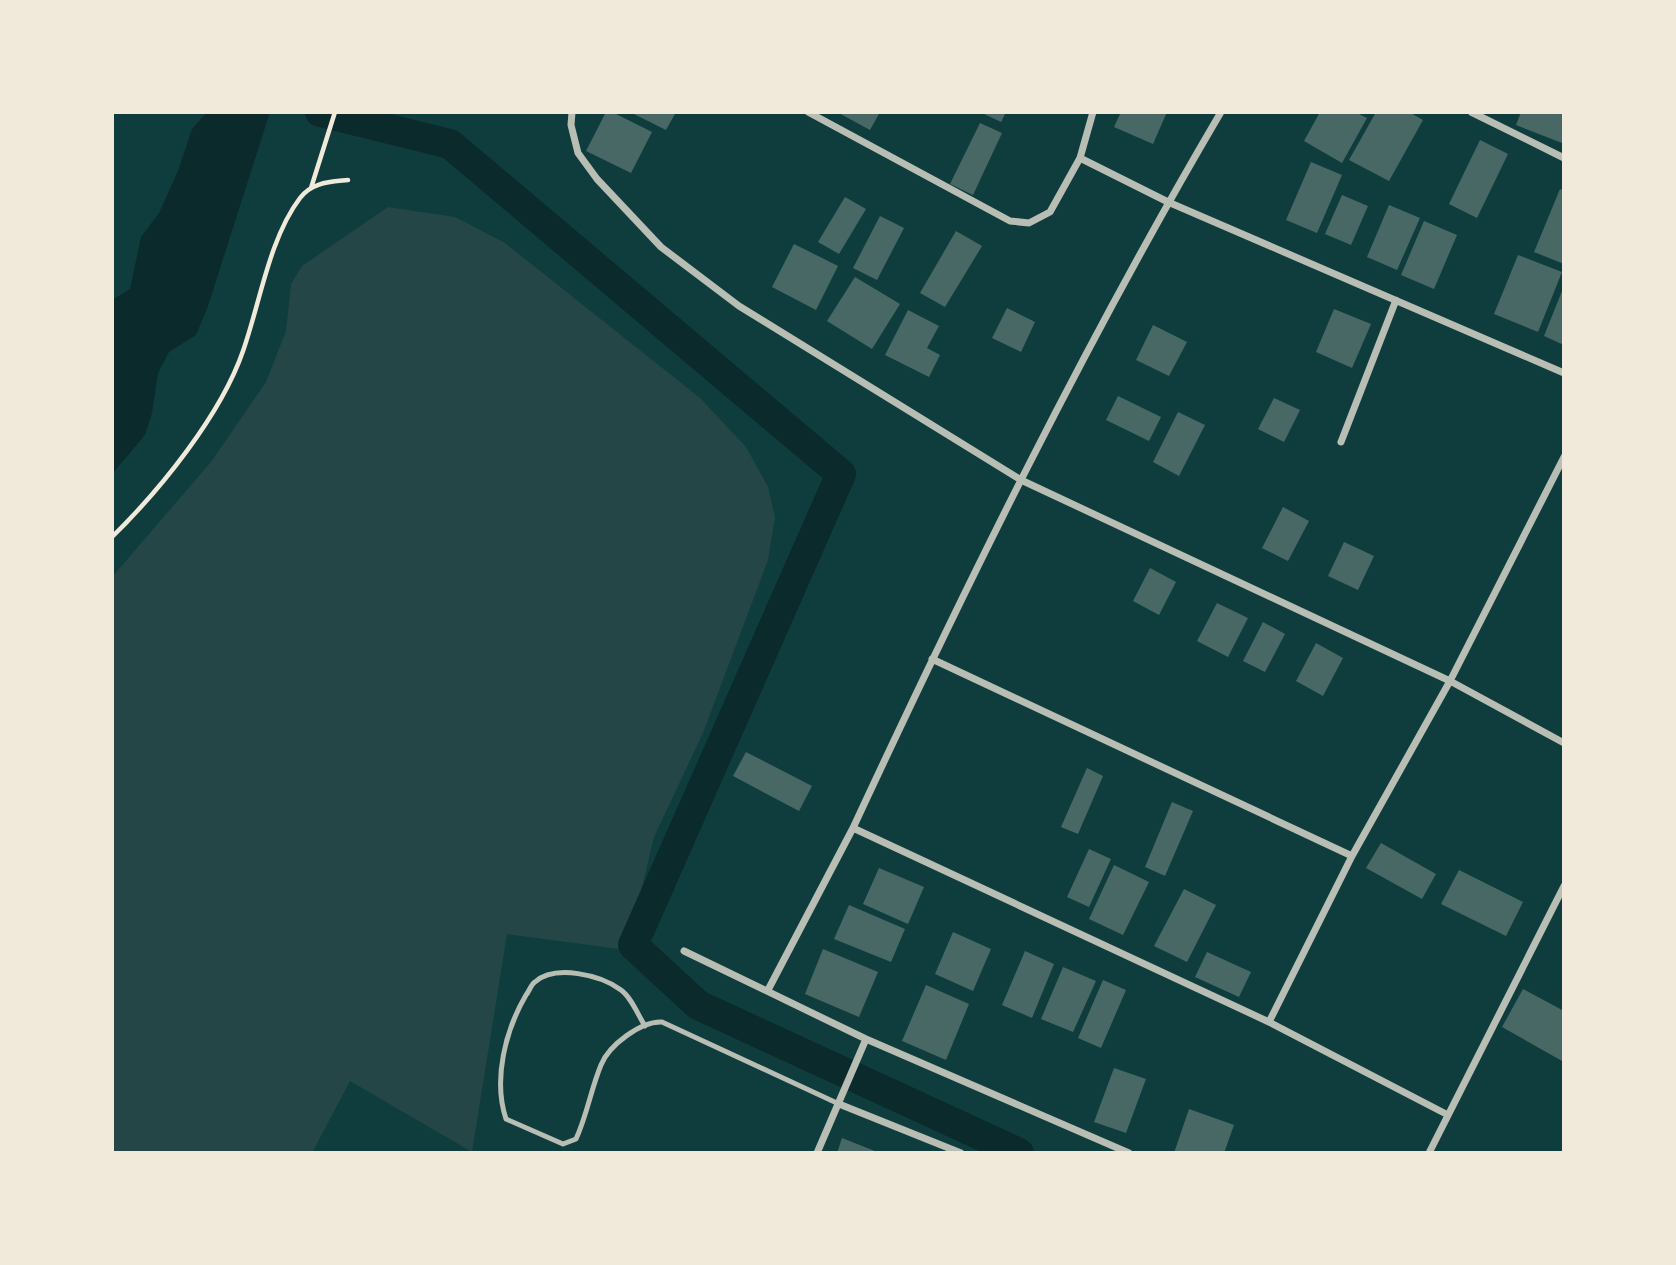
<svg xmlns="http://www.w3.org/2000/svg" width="1676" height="1265" viewBox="0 0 1676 1265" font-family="Bitter,serif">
<rect width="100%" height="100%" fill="#0f3d3e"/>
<path fill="#244646" d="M388 207 455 217 505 243 700 398 746 447 768 487 775 517 768 560 703 733 654 837 627 950 507 934 472 1152 350 1081 312 1153H112V577L211 462 266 382 286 331 291 284 302 266Z"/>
<path fill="#0a2a2b" d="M207 112H270L207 309 196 335 169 352 158 373 152 413 145 435 112 474V300L130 289 141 237 159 213 178 171 192 129Z"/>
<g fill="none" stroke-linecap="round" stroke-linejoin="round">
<path stroke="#0a2a2b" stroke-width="30" d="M320 112 450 144 841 474 633 945 698 1005 1019 1153"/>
</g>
<path fill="#486865" d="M606 112H612L652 132 631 173 586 151Z
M630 112H676L666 130Z
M837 112H880L870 130Z
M980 112H1006L1001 122Z
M1121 112H1167L1153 144 1114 127Z
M1320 112H1355L1367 118 1342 163 1304 141Z
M1376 112H1409L1423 120 1389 181 1349 160Z
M1521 112H1564V138L1562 143 1516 125Z
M980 123 1002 133 973 195 950 184Z
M1480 140 1508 154 1477 218 1449 204Z
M1311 162 1342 175 1317 233 1286 220Z
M1560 189 1564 191V264L1534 252Z
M1342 195 1368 206 1351 245 1325 234Z
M845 197 866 209 839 254 818 242Z
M1389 205 1420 218 1397 270 1367 257Z
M880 216 904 228 877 280 853 268Z
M1424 221 1457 235 1434 289 1401 275Z
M956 231 982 246 945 307 920 293Z
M794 244 838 266 816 310 772 287Z
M1518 255 1562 272 1538 332 1494 314Z
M855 277 900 304 872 349 827 321Z
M1564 286V345L1544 336Z
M1007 308 1035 322 1021 352 992 338Z
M1334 309 1371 324 1352 368 1316 352Z
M908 310 939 326 927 348 940 355 929 377 885 355Z
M1153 325 1187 342 1169 376 1136 360Z
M1118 396 1161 417 1149 441 1106 420Z
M1274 398 1300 410 1284 442 1258 429Z
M1178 412 1205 425 1179 476 1153 462Z
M1283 507 1309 521 1288 561 1262 548Z
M1344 542 1374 556 1358 590 1328 576Z
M1150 568 1176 582 1159 615 1133 601Z
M1217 603 1248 618 1228 657 1197 641Z
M1263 622 1285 634 1265 672 1243 661Z
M1316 643 1343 658 1323 696 1296 681Z
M746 752 812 786 799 811 733 776Z
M1087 768 1103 776 1078 834 1061 827Z
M1172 802 1193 811 1165 876 1145 867Z
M1381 843 1436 874 1422 899 1366 868Z
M1089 849 1111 859 1089 907 1067 897Z
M1114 865 1149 882 1123 935 1089 919Z
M879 868 924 887 908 924 863 904Z
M1459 870 1523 902 1506 936 1441 904Z
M1184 889 1216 905 1187 962 1154 946Z
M849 905 905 929 891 962 834 939Z
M953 932 991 949 973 991 935 974Z
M823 949 878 972 859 1017 805 994Z
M1025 951 1054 964 1032 1018 1002 1005Z
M1207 952 1251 972 1239 997 1195 977Z
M1063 967 1096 981 1073 1032 1041 1019Z
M1103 980 1126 990 1101 1048 1078 1038Z
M926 985 969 1004 946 1060 902 1041Z
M1523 989 1564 1011 1562 1061 1502 1027Z
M1114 1068 1146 1079 1126 1133 1094 1122Z
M1189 1109 1234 1125 1224 1153H1174Z
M842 1138 880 1153H837Z"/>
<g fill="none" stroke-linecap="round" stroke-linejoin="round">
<path stroke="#f1e9da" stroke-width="4.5" d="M311 188 335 112
M112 537C160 490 221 415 243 351 260 303 269 239 300 198 312 182 330 182 348 180"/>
<path stroke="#b8beb3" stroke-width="5" d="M645 1026C638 1015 631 997 621 990 601 975 555 964 535 982 531 984 529 992 526 995 505 1031 493 1080 506 1119L563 1144 576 1139C587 1115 591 1089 601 1065 609 1045 641 1021 662 1022L839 1104"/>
<path stroke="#b8beb3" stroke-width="7" d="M572 112 571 125 578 153 597 179 661 247 739 306 1021 480 1450 681 1564 743
M808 112 1010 221 1029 223 1050 212 1080 158 1168 202 1564 373
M1221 112C1085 343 966 585 853 828L1269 1022 1448 1115
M1471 112 1564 158
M1080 158 1093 112
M1341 442 1396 300
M932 659 1352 856
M684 951 866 1039 1129 1153
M768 990 853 828
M1269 1022 1352 856 1450 681 1564 457
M839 1104 961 1153
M817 1153 866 1039
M1429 1153 1564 886"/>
</g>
<rect width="1676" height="1265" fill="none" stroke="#f1e9da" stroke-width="228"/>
</svg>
